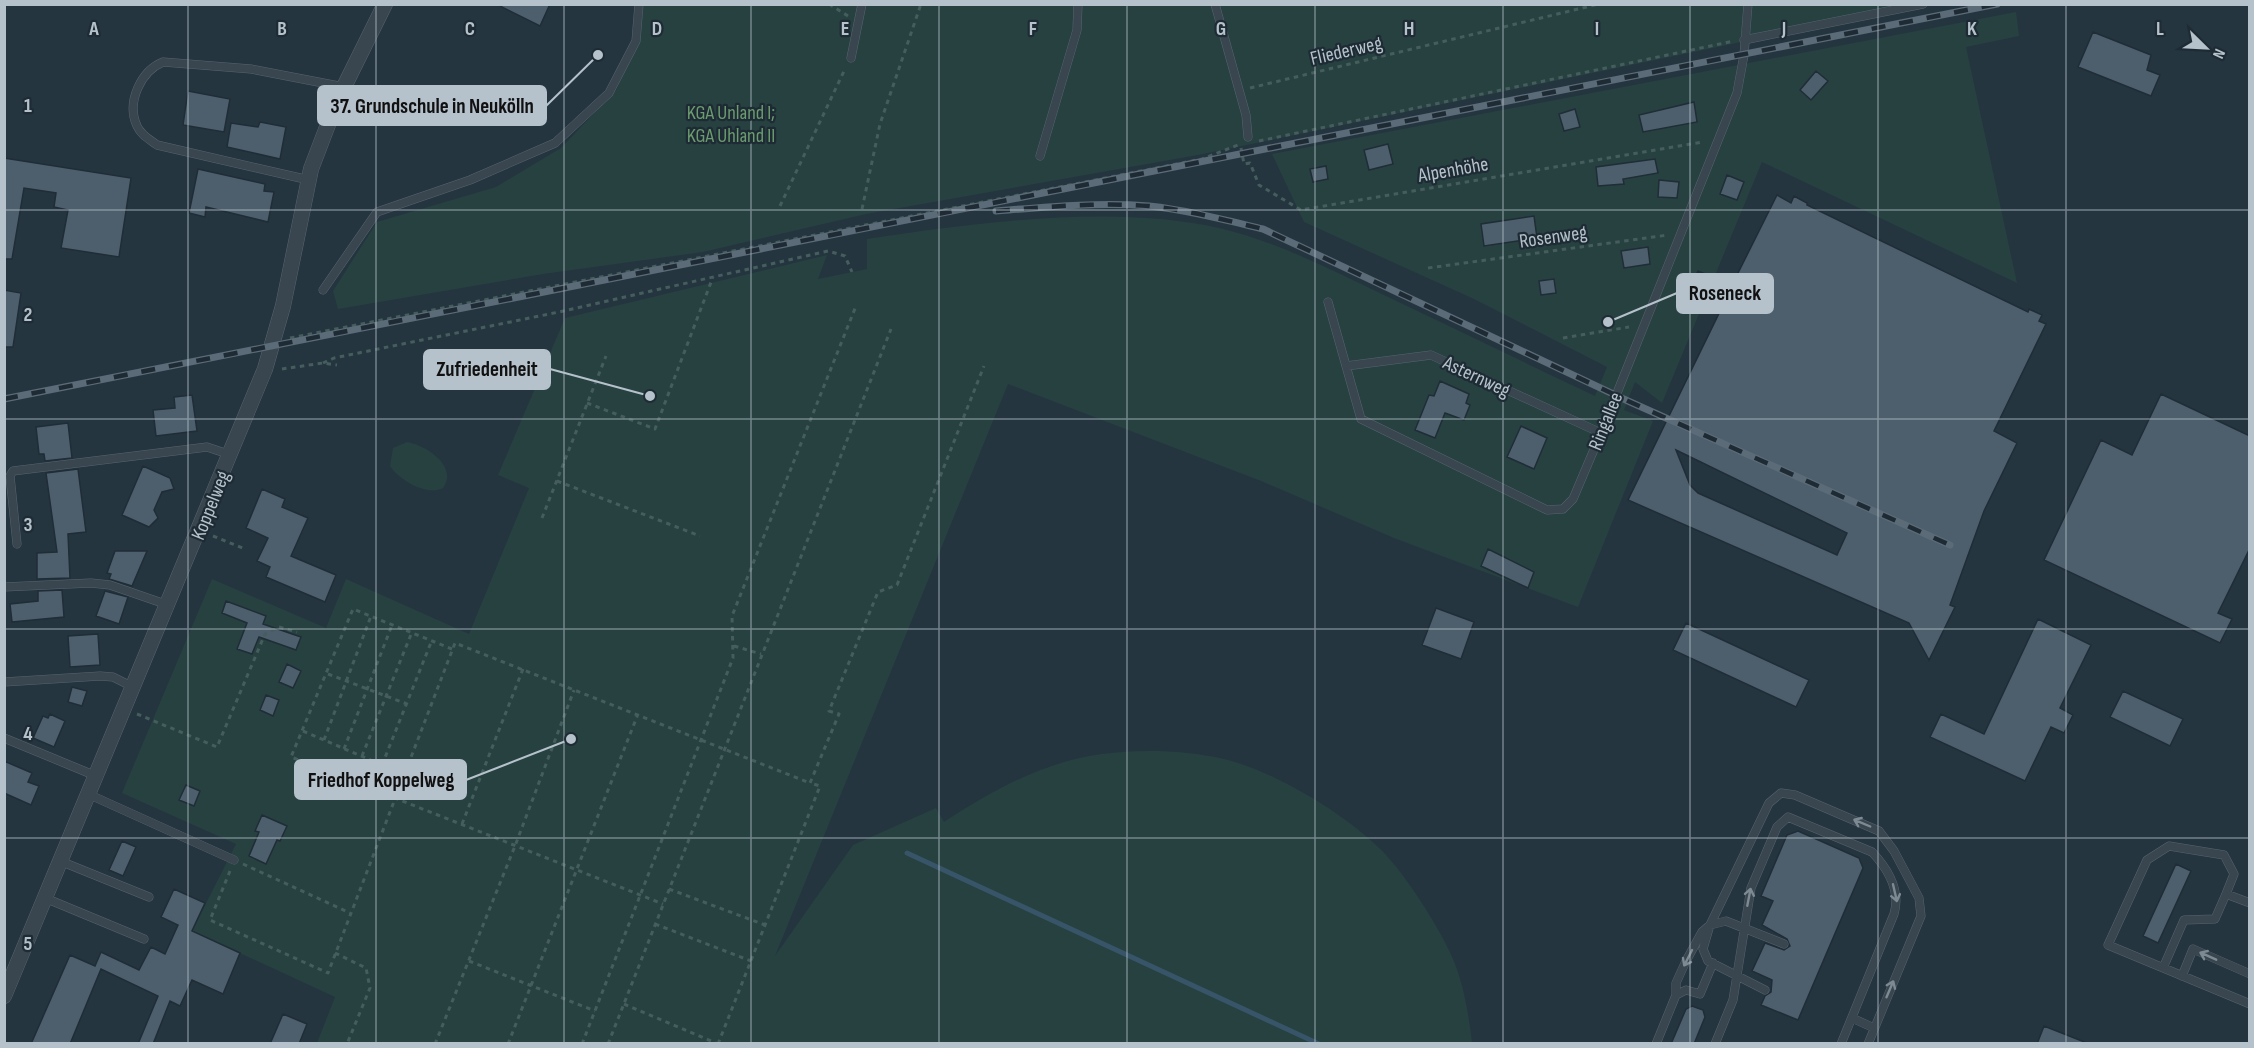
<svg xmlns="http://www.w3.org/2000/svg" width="2254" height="1048" viewBox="0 0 2254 1048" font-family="'Sofia Sans Condensed',sans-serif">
<rect width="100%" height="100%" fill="#243540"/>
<path fill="#264140" d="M640 5H1920L1198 155 866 214 703 252 543 274 338 309 333 291 377 222 496 187 561 148 617 89 638 31Z
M2016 12 2019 36 1966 47 2017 283 1762 162 1662 403 1635 382 1624 410 1653 421 1578 607 1394 538 1261 481 1008 384 775 956 853 845 936 808 944 822C993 790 1043 762 1102 754 1141 749 1185 750 1224 759 1275 771 1351 817 1387 856 1408 879 1441 930 1453 959 1464 985 1469 1016 1472 1043H317L335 997 192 931 236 844 122 793 212 579 326 628 346 579 469 634 529 488 498 475 565 318 827 255 818 279 867 269V239C976 223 1111 204 1219 228 1278 242 1332 270 1386 296 1456 329 1525 363 1595 396L1607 367 1474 299 1304 222 1272 154Z
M407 442C425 445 459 466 443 488 427 497 398 479 390 466L393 448Z"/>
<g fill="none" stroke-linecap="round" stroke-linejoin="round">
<path stroke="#385468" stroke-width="5" d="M907 853 1319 1044"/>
</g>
<path fill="#4d5f6c" stroke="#202d37" stroke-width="1.5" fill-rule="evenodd" d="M496 4H550L540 26Z
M2093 32 2151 55 2147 70 2160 75 2151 96 2078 67Z
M1816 71 1828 81 1811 100 1800 90Z
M188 91 230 99 224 132 183 125Z
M1694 102 1697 122 1643 132 1639 115Z
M1575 109 1580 127 1564 131 1559 114Z
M260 122 286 127 280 159 227 147 231 123 258 127Z
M1388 144 1393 164 1369 170 1364 150Z
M4 158 131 178 119 257 61 248 68 210 54 207 56 193 24 188 12 259H4Z
M1655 159 1658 173 1623 179 1624 184 1598 186 1596 167Z
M1326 166 1328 179 1313 182 1310 169Z
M198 169 265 184 264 191 274 192 268 222 206 207 205 217 189 213Z
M1727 175 1744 182 1737 200 1720 194Z
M1659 180 1679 182 1677 198 1658 197Z
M1777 195 1791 203 1794 196 1807 203V205L2028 312 2029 309 2042 315 2039 321 2046 324 1994 431 2017 443 1984 511 1950 605 1955 607 1929 660 1909 623 1628 500 1724 303 1690 288 1698 271 1732 285ZM1676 450 1847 533 1837 555 1698 493 1690 485Z
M1534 216 1537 238 1484 246 1481 224Z
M1648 247 1650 264 1624 268 1621 251Z
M1554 279 1556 293 1541 295 1539 281Z
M4 290 21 293 13 347H4Z
M1440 381 1469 394 1466 403 1470 405 1464 420 1445 413 1435 438 1415 430 1429 395 1434 396Z
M2161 394 2250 436V548L2218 613 2232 619 2220 643 2044 560 2101 440 2132 455Z
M192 395 197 431 156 436 153 410 175 408 174 397Z
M68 423 72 458 45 461 44 454H39L36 427Z
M1521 426 1547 438 1534 469 1507 457Z
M143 466 170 478 174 489 162 492 154 510 158 518 149 527 122 515Z
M78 469 86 532 68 534 70 578 37 579V553L57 552 46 473Z
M262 489 285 499 282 507 308 518 291 556 336 575 325 602 266 577 270 567 257 561 268 538 246 528Z
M1488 549 1534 572 1528 588 1481 566Z
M115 551H147L132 586 109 579 111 574 107 573Z
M62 590 64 617 12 622 10 604 38 601V591Z
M105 591 128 597 119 624 96 616Z
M226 601 266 616 263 624 301 637 296 650 259 637 252 654 237 649 247 623 222 613Z
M1436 608 1474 622 1461 659 1422 645Z
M2038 619 2091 645 2060 708 2073 715 2064 733 2051 727 2025 781 1930 737 1941 714 1984 734Z
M1686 623 1809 680 1796 707 1673 650Z
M98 634 100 665 70 667 68 636Z
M287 664 301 671 293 688 279 682Z
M72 687 87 691 82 706 68 702Z
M2123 691 2183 719 2170 746 2110 717Z
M266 695 279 700 273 716 260 710Z
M50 714 65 721 54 747 33 738 43 716 48 718Z
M4 761 32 773 28 782 39 786 31 805 4 793Z
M186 785 200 791 194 806 179 800Z
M262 815 287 826 280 841 277 840 266 864 249 856 259 832 255 831Z
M1798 831 1859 858 1863 868 1798 1020 1761 1005 1765 996 1771 992 1772 980 1752 971 1765 943 1784 950 1790 946 1787 939 1762 925 1773 901 1761 896 1787 835Z
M122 841 136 847 123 876 109 870Z
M2176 864 2191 871 2158 943 2143 936Z
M174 889 205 903 192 931 240 953 223 994 192 980 180 1006 170 1001 153 1044H138L158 996 101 969 70 1044H31L70 955 95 966 101 952 139 970 151 947 165 954 178 925 161 917Z
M1692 1006 1703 1010 1705 1017 1694 1044H1671L1686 1009Z
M283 1014 307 1024 299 1044H270Z
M2044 1026 2087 1043V1044H2037Z"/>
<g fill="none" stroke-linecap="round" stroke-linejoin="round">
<defs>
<path id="service" d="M1215 4 1246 115 1248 137
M1744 40 1923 4
M851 58 862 4
M1040 156 1077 30 1078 4
M309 180 157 145C149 139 141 135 137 126 126 102 141 71 163 62L251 69 344 87
M323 290 377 212 470 180 555 143 609 93 636 41 639 4
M1328 302 1361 419 1547 510 1563 509 1573 499 1601 433 1737 93 1744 55 1748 4
M1346 366 1431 355 1601 433
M17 544 10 476 13 471 207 447 231 455
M4 587 91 583 110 585 168 605
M4 682 100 676 113 677 133 687
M4 738 96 776
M88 794 234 860
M60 861 149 897
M2226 894 2234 874 2224 855 2169 846 2147 860 2108 945 2250 1004
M45 898 144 939
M2163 968 2184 920 2215 919 2226 894 2250 903
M2182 976 2193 949 2250 974
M1765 990 1708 961 1703 949 1710 925 1769 803 1781 793 1795 795 1879 831 1894 851 1919 898 1921 916 1868 1044
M1676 995 1686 990 1700 994 1713 963
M1852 1018 1874 1028
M1656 1044 1676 995V983L1686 961 1702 932 1710 925 1726 921 1784 944
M1715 1044 1733 1000 1751 888 1777 827 1788 817 1872 852C1888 869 1901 890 1894 914L1841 1044"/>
<path id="minor" d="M4 996 265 369 283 306 311 169 337 101 385 4"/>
</defs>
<use href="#service" stroke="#57646e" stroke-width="9"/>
<use href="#minor" stroke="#57646e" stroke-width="16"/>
<path stroke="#455d5c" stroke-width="3" stroke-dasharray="4.5 4.5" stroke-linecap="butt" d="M829 4 848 16
M1250 88 1599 4
M1259 141 1734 41
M1241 148 1244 164 1250 163 1259 185 1301 210 1703 142
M780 206 845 69
M862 209 880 124 921 4
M1428 268 1668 235
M290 338 1202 159 1238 145
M1563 338 1629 327
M323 363 334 358 559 312 828 251 845 256 852 272
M282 369 323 363 337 365
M587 403 655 429 713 277
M557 481 700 536
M542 518 606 356
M213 536 245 549
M734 646 761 654
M452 649 353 609 291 757 663 904
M328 674 407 704
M137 714 217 747 265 634 279 627 297 632
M303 731 403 774
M324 740 371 616
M344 749 392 625
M362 756 412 632
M382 765 432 640
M462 824 523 669
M243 864 350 913
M230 871 210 920 328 973 455 643 810 783
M669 889 765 925
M655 924 751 961
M335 953 366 968 370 988 347 1044
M469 961 595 1011
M624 1004 718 1044
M435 1044 515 846 574 690
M508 1044 638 714
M582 1044 733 658 732 616 856 306
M608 1044 891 329
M718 1044 820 786 810 783 839 714 829 711 878 592 897 585 984 366"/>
<use href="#service" stroke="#394650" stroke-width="8"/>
<use href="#minor" stroke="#394650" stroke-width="15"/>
<defs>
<path id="rail" d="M996 211C1046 207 1098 202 1149 206 1187 210 1225 220 1263 229L1628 401 1950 545
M4 399 1997 4"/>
</defs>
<use href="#rail" stroke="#5b6b77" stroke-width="7"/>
<use href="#rail" stroke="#1e2b35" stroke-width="4.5" stroke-dasharray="14" stroke-linecap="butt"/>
</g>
<defs><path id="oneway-shaft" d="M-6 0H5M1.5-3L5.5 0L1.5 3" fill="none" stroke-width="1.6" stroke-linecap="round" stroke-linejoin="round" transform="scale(1.5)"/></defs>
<g stroke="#7d8a94">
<use href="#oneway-shaft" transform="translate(1862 823) rotate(-157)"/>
<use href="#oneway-shaft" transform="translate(1895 893) rotate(77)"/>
<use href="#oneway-shaft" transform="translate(1749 897) rotate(-79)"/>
<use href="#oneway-shaft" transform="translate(2208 956) rotate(-156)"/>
<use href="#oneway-shaft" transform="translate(1688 958) rotate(117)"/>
<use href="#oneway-shaft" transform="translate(1890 989) rotate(-67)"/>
</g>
<path fill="none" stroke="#b5c1cb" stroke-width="1.5" stroke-opacity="0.55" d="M188 4V1044M376 4V1044M564 4V1044M751 4V1044M939 4V1044M1127 4V1044M1315 4V1044M1503 4V1044M1690 4V1044M1878 4V1044M2066 4V1044M4 210H2250M4 419H2250M4 629H2250M4 838H2250"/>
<g text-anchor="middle" stroke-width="4.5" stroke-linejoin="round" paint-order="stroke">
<g font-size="20" fill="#b5c1cb" stroke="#1e2b35">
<text transform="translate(1346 50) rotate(-13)" y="7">Fliederweg</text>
<text transform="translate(1453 169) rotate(-10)" y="7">Alpenhöhe</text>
<text transform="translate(1553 236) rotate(-8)" y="7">Rosenweg</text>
<text transform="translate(1477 376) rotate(25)" y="7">Asternweg</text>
<text transform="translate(1605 421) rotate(-68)" y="7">Ringallee</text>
<text transform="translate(210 505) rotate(-68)" y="7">Koppelweg</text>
</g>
<g font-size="20" fill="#6c9c6f" stroke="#1e2b35">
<text x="731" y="119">KGA Unland I;<tspan x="731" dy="23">KGA Uhland II</tspan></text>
</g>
</g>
<g font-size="20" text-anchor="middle" font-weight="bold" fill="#b5c1cb" stroke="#1e2b35" stroke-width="4.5" stroke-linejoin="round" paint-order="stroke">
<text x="94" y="35">A</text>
<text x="282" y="35">B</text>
<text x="470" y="35">C</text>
<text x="657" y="35">D</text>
<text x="845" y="35">E</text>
<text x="1033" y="35">F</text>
<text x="1221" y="35">G</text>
<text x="1409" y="35">H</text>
<text x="1597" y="35">I</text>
<text x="1784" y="35">J</text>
<text x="1972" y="35">K</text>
<text x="2160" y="35">L</text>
<text x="28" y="112">1</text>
<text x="28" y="321">2</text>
<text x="28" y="531">3</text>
<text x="28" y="740">4</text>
<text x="28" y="950">5</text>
</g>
<path fill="none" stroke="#b5c1cb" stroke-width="2" d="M598 55L546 106M1608 322L1677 293M650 396L550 369M571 739L466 780"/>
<g fill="#b5c1cb" stroke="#1e2b35" stroke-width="2">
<circle cx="598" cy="55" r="6"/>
<circle cx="1608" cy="322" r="6"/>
<circle cx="650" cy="396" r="6"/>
<circle cx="571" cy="739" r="6"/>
</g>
<g fill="#b5c1cb" stroke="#b5c1cb" stroke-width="2">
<rect x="318" y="86" width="228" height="39" rx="6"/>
<rect x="1677" y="274" width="96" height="39" rx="6"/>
<rect x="424" y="350" width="126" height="39" rx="6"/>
<rect x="295" y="760" width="171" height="39" rx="6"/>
</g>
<g font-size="21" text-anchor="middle" font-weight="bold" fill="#111">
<text x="432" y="113">37. Grundschule in Neukölln</text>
<text x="1725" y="300">Roseneck</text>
<text x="487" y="376">Zufriedenheit</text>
<text x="381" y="787">Friedhof Koppelweg</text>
</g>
<rect width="2254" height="1048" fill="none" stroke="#b5c1cb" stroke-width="12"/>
<g transform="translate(2206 48) rotate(114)" stroke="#1e2b35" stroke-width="4.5" paint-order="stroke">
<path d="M0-4.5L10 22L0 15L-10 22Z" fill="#b5c1cb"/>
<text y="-9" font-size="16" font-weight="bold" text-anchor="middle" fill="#b5c1cb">N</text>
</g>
</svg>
